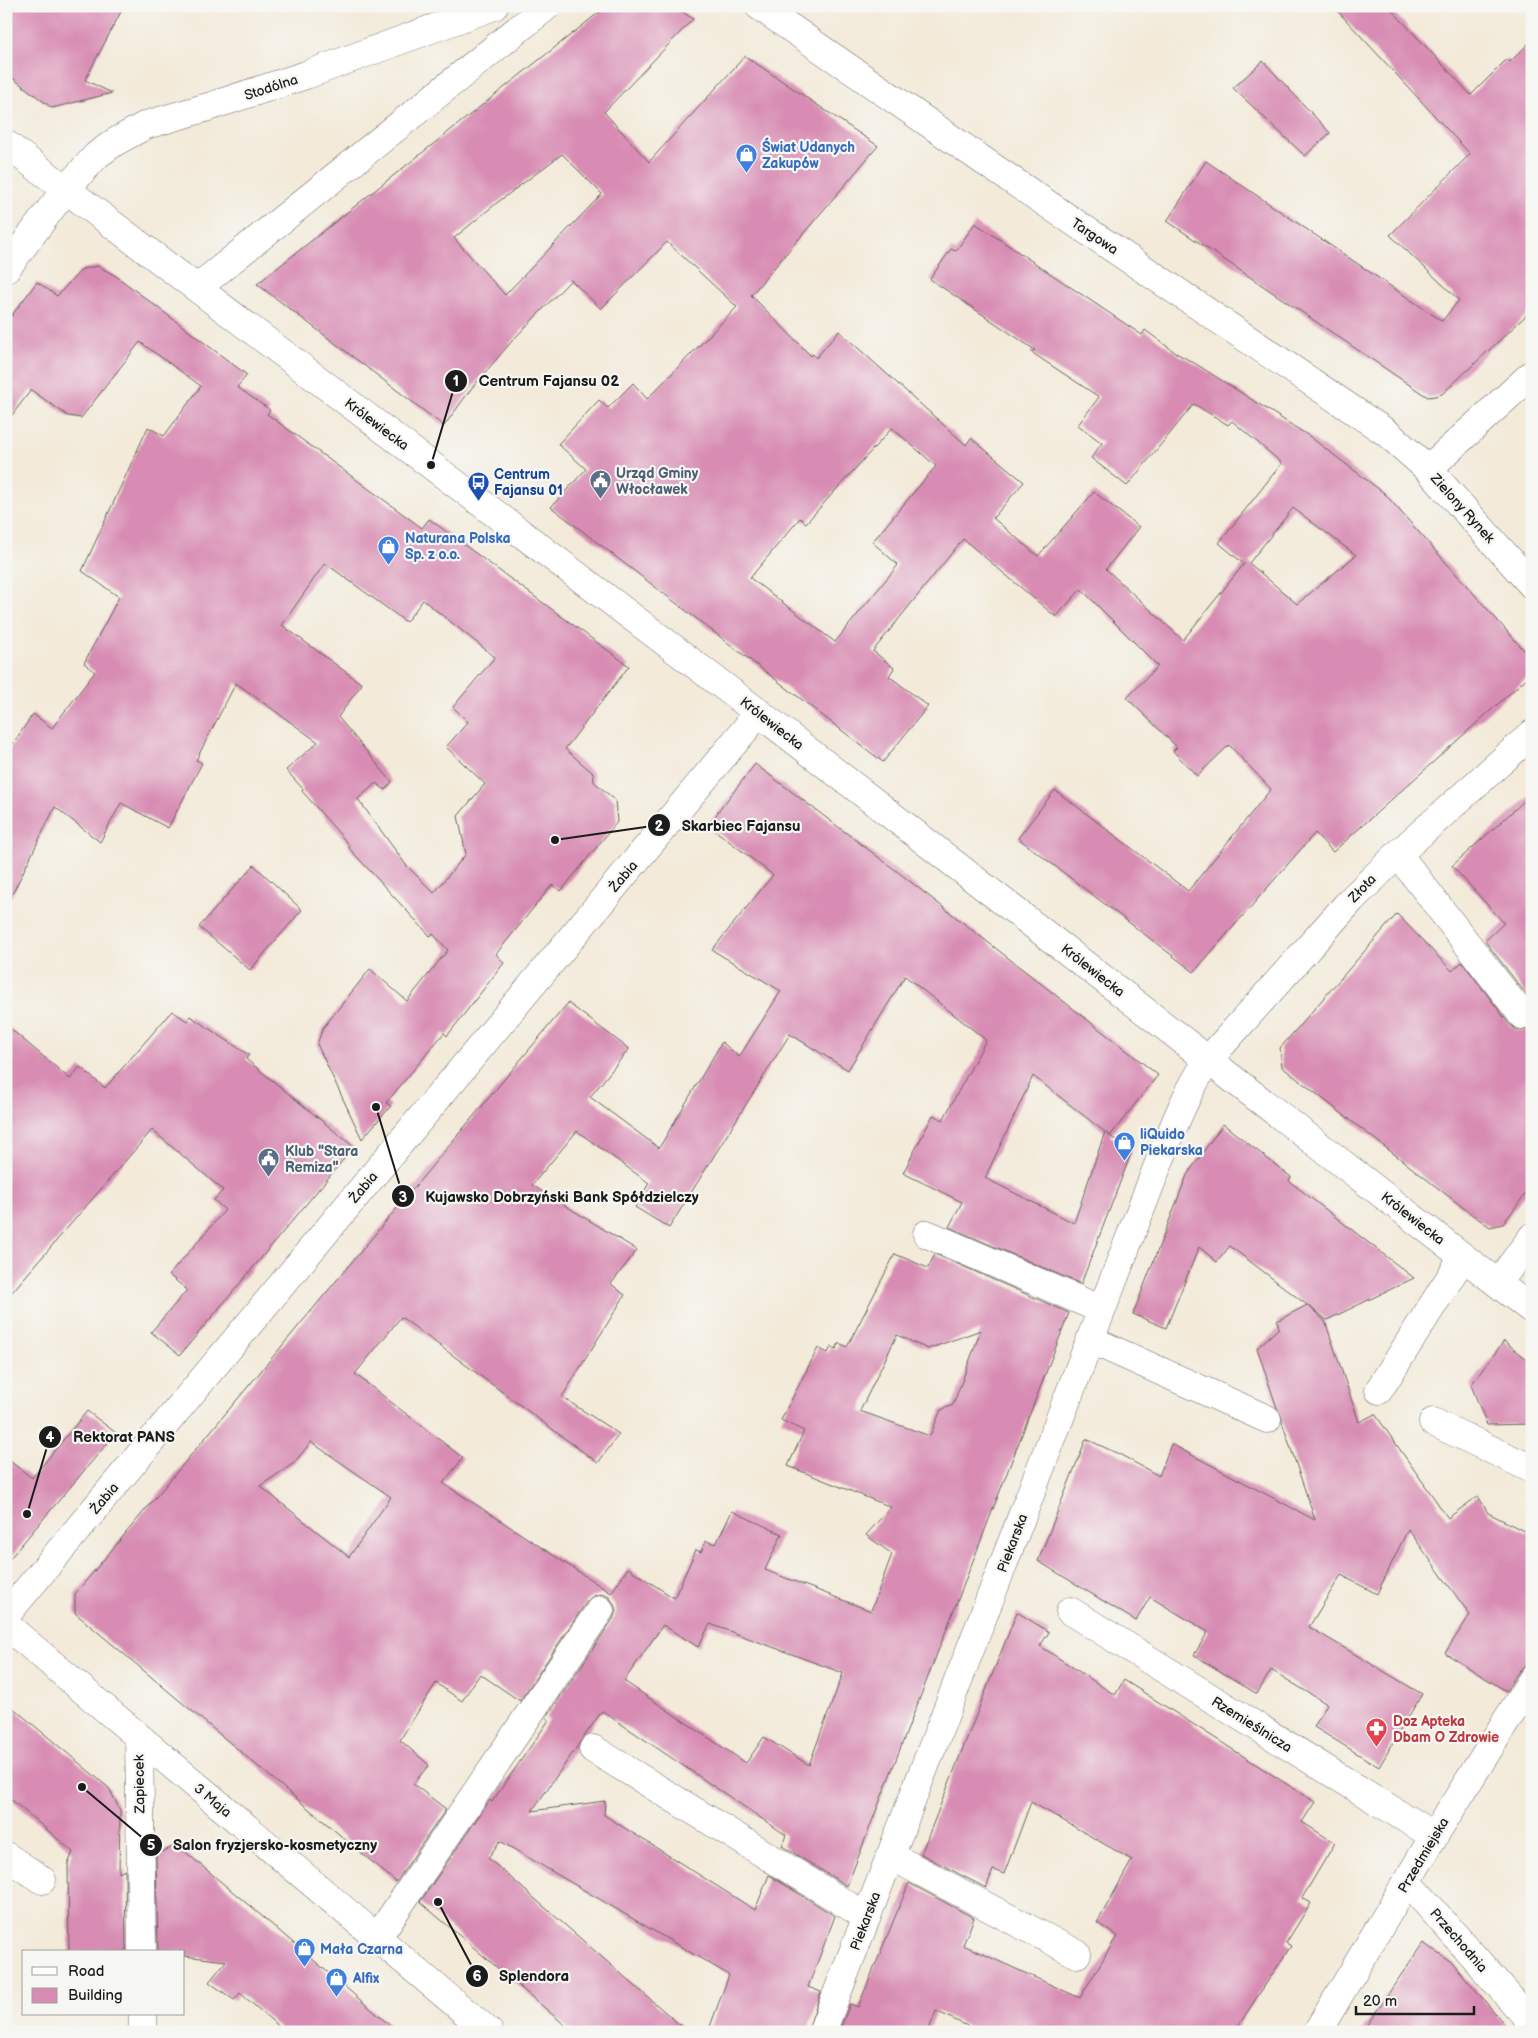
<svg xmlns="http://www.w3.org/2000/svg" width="1538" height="2038" viewBox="0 0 1538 2038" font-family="'Balsamiq Sans',sans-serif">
<rect width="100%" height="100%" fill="#f6f6f2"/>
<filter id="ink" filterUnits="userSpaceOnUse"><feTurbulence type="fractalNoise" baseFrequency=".02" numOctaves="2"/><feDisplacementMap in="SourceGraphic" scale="10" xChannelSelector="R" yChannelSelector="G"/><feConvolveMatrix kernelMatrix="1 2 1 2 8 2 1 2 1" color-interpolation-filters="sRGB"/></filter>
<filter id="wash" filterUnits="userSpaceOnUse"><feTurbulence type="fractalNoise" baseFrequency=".0096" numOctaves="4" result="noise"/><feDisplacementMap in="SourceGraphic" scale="20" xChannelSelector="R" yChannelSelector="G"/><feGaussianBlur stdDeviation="1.12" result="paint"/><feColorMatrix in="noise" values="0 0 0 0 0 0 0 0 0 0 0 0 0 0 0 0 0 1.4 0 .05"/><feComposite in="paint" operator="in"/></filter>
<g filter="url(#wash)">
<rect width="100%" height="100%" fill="#f3ead9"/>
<g id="blocks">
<path fill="#d88cb3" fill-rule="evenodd" d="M6 6H124L85 80 112 93 52 108 6 73Z
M607 6H674L693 19 604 112 649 162 745 56 878 146 751 295 811 356 813 354 816 358 839 331 966 445 971 438 1024 482 993 518 1038 556 1094 492 1139 527 1106 569 1183 640 1244 564 1219 543 1282 463 1232 421 1228 425 1194 404 1127 486 1091 458 1102 443 1078 425 1099 397 1031 352 1035 350 930 279 951 249 956 251 975 223 1142 335 1145 330 1176 353 1196 364 1309 436 1384 493 1530 657 1528 677 1333 852 1315 833 1194 972 1018 838 1055 790 1188 891 1271 789 1229 745 1197 776 1173 751 1177 747 1127 698 1158 666 1081 589 1056 617 963 539 873 651 894 668 889 676 928 706 883 762 551 507 586 469 558 444 599 400 608 408 633 383 647 399 737 307 667 242 601 309 571 280 513 340 471 389 444 426 257 284ZM562 154 602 194 505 295 454 238 498 202ZM892 428 936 466 872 542 898 565 835 642 750 578 800 518 806 523ZM1293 508 1356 555 1297 604 1249 563Z
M1333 6H1388L1471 95 1507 59 1510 62 1532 40V310L1442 394 1435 396 1428 397 1423 394 1167 221 1206 161 1442 321 1459 300 1390 235 1470 154Z
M1263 61 1330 133 1305 156 1233 88Z
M98 266 116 276 247 375 237 387 270 410 267 414 422 528 429 519 629 666 565 749 593 773 594 782 615 800 617 822 561 891 552 885 496 954 504 963 447 1036 444 1033 386 1103 391 1106 362 1139 317 1044 323 1028 370 969 407 1001 448 950 433 934 430 936 348 847 350 846 302 791 303 789 286 770 318 742 236 683 196 760 202 763 168 828 121 803 100 842 55 807 6 907V754L33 714 52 728 95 672 84 663 119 597 82 571 148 427 164 436 201 386 140 342 81 418 68 416 31 390 6 423V323L37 282 57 296 82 269ZM325 563 406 622 423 600 495 657 453 707 468 722 446 747 485 784 458 816 466 854 434 893 406 865 358 799 376 783 385 790 392 782 338 717 362 684 282 625Z
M755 764 898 872 1158 1075 1110 1136 1132 1151 1081 1284 949 1227 962 1202 903 1173 933 1115 943 1120 986 1040 905 976 848 1070 790 1034 669 1228 635 1207 649 1183 577 1131 532 1185 637 1250 611 1284 625 1295 562 1397 619 1434 598 1463 401 1317 355 1374 463 1458 443 1483 611 1593 628 1568 674 1598 696 1550 701 1552 706 1541 716 1544 732 1511 782 1534 765 1570 871 1611 892 1554 866 1535 891 1507 788 1466 804 1431 781 1420 818 1348 828 1353 831 1347 836 1349 839 1343 847 1347 895 1254 928 1268 935 1254 1069 1313 847 1886 782 1846 786 1835 602 1711 532 1811 605 1801 604 1815 755 1910 769 1875 835 1916 808 1987 821 1992 807 2032H708L729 1975 500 1841 488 1858 688 2032H573L420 1902 490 1800 492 1802 549 1720 546 1718 613 1619 616 1611 614 1604 609 1597 601 1594 593 1596 587 1601 520 1701 480 1674 462 1701 436 1683 400 1740 429 1765 413 1784 446 1809 396 1882 75 1613V1594L568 1003 629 1049 590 1097 659 1148 722 1042 739 1057 781 991 712 950 773 875 708 825ZM1033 1076 1110 1136 1105 1132 1074 1223 985 1178ZM981 1330 953 1405 941 1410 930 1436 860 1411 897 1335 928 1349ZM311 1442 391 1497 349 1557 260 1486 294 1463ZM710 1624 843 1673 809 1765 764 1737 746 1763 624 1681 663 1625 698 1647Z
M1532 794V1002L1485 941 1504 923 1452 866Z
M254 865 302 910 250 970 199 927Z
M1397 914 1452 971 1462 962 1510 1025 1517 1030H1524L1532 1027V1185L1503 1224 1490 1227 1470 1213 1282 1067 1280 1048Z
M172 1011 187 1021 190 1016 249 1055 246 1059 354 1147 180 1355 151 1332 187 1290 169 1275 225 1210 214 1200 223 1190 152 1130 6 1299V1025L70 1079 80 1067 105 1088Z
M1223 1124 1291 1177 1289 1181 1414 1278 1327 1320 1307 1305 1325 1321 1359 1422 1375 1414 1448 1518 1478 1496 1488 1513 1532 1535V1665L1524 1666 1519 1671 1506 1691 1445 1653 1470 1615 1408 1529 1377 1594 1341 1575 1309 1627 1422 1694 1379 1767 1314 1727 1327 1704 1271 1670 1257 1694 1194 1655 1208 1632 1150 1597 1136 1621 1038 1561 1086 1439 1121 1455 1159 1476 1171 1444 1315 1520 1282 1422V1417L1277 1408 1257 1348 1279 1328 1277 1321 1307 1305 1230 1246 1217 1262 1199 1247 1166 1328 1133 1314 1187 1175Z
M1504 1341 1532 1363V1424L1487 1425 1471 1385Z
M87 1411 116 1433 6 1563V1458L32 1478Z
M1017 1612 1049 1632 1040 1646 1115 1695 1124 1680 1315 1802 1302 1822 1335 1843 1302 1898 1311 1903 1286 1943 1291 1946 1234 2032H980L936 2011 928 2032H839L850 2004 858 2007 909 1883 974 1918 963 1945 1080 1998 1117 1936 1097 1923 1132 1860 1031 1802 1004 1874 993 1870 986 1888 921 1854Z
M6 1702 109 1788 120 1810 119 1873 125 1870 126 1952H69L68 1864 73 1852 6 1795Z
M177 1845 264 1918 398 2032H285L240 1993 234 2000 209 1982 226 1961 184 1956V1952H158L156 1855Z
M1423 1943 1453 1963 1511 2032H1362Z"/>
</g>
</g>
<g filter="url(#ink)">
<use href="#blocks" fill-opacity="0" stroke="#67645e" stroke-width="1"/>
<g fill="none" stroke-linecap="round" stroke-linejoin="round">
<defs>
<path id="minor" d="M759 6 988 164 1387 433 1428 469 1532 585
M6 144 759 713 1532 1310
M6 269 65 190 97 155 115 142 146 125 208 107 306 75 494 6
M197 288 547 6
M1428 469 1532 374
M1398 854 1522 1015
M927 1234 1102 1310
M1498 1283 1532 1237
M1091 1340 1267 1419
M1379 1390 1463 1257
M1433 1422 1532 1469
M1070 1611 1434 1836
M6 1615 759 713
M6 1625 489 2032
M139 1737 142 1952
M593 1749 867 1917
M6 1856 42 1880
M891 1856 1077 1954
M1407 1881 1532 2023
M377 1938 600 1610
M143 2014V2032
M822 2032 1156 1170C1172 1131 1185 1093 1209 1059L1351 900 1398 854 1532 734
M1317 2032 1434 1836 1532 1680"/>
</defs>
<use href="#minor" stroke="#67645e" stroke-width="29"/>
<use href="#minor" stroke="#fff" stroke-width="28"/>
</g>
</g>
<defs>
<symbol id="shop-pin" viewBox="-11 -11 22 30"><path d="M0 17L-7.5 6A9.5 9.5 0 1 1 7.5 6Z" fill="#3f7fe0" stroke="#f6f6f2"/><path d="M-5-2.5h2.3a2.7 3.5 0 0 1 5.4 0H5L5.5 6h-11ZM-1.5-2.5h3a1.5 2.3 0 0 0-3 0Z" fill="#fff"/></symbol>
<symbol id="civic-pin" viewBox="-11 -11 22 30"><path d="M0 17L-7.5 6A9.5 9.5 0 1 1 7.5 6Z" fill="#5c6f8a" stroke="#f6f6f2"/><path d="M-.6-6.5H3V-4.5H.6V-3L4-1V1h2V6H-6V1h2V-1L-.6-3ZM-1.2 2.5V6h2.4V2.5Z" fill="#fff"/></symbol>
<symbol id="bus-pin" viewBox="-11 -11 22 30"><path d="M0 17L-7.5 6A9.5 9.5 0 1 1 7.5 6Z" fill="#1a4fb4" stroke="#f6f6f2"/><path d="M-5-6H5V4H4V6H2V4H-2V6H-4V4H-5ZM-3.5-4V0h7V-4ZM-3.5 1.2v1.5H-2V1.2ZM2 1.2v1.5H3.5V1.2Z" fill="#fff"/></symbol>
<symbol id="pharmacy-pin" viewBox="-11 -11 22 30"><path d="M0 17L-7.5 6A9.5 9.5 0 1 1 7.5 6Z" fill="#e0444e" stroke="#f6f6f2"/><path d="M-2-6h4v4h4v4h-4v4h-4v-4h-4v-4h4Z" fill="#fff"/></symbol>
</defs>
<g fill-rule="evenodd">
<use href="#shop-pin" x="734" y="142" width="25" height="34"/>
<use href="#civic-pin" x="588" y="468" width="25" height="34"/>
<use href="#bus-pin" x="466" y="470" width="25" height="34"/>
<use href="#shop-pin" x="376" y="534" width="25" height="34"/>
<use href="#shop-pin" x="1112" y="1130" width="25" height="34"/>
<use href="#civic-pin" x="256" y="1146" width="25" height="34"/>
<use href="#pharmacy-pin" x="1364" y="1716" width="25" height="34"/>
<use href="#shop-pin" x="292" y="1936" width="25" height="34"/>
<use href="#shop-pin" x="324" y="1966" width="25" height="34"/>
</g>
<g text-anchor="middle" stroke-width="4.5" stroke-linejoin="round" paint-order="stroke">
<g font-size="14" fill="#1c1c1c" stroke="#f6f6f2">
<text transform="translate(271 87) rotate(-18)" y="5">Stodólna</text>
<text transform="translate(1095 236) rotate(34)" y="5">Targowa</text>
<text transform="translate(377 424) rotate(37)" y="5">Królewiecka</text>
<text transform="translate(1463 508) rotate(48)" y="5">Zielony Rynek</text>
<text transform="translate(772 723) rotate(38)" y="5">Królewiecka</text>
<text transform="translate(623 876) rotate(-50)" y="5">Żabia</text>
<text transform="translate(1362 888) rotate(-46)" y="5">Złota</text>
<text transform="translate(1093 970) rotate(38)" y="5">Królewiecka</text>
<text transform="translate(363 1187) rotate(-50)" y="5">Żabia</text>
<text transform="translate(1413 1218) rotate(38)" y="5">Królewiecka</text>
<text transform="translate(104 1498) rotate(-50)" y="5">Żabia</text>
<text transform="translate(1012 1543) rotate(-69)" y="5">Piekarska</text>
<text transform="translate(1252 1724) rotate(32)" y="5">Rzemieślnicza</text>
<text transform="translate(139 1784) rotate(-91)" y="5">Zapiecek</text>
<text transform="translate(213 1800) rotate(40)" y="5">3 Maja</text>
<text transform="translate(1423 1855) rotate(-59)" y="5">Przedmiejska</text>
<text transform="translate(865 1921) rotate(-69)" y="5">Piekarska</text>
<text transform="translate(1459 1940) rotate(49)" y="5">Przechodnia</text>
</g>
<g font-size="14" font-weight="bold" fill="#366cbe" stroke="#f6f6f2" text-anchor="start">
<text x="762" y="152">Świat Udanych<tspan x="762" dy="16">Zakupów</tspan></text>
<text x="405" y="543">Naturana Polska<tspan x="405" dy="16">Sp. z o.o.</tspan></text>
<text x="1140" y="1139">liQuido<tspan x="1140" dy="16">Piekarska</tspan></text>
<text x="320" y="1954">Mała Czarna</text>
<text x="353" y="1983">Alfix</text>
</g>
<g font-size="14" font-weight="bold" fill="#4e5e75" stroke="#f6f6f2" text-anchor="start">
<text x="616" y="478">Urząd Gminy<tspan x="616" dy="16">Włocławek</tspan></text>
<text x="285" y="1156">Klub "Stara<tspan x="285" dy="16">Remiza"</tspan></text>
</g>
<g font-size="14" font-weight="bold" fill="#164399" stroke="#f6f6f2" text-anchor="start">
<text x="494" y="479">Centrum<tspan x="494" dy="16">Fajansu 01</tspan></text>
</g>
<g font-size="14" font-weight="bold" fill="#be3a42" stroke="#f6f6f2" text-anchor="start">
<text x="1393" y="1726">Doz Apteka<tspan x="1393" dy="16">Dbam O Zdrowie</tspan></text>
</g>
</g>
<path fill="none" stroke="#1c1c1c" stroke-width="2" d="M431 465L456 381M555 840L659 825M376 1107L403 1196M27 1514L50 1437M82 1787L151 1845M438 1902L477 1976"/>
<g fill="#1c1c1c" stroke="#f6f6f2" stroke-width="2">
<circle cx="431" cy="465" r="5"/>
<circle cx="555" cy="840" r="5"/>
<circle cx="376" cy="1107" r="5"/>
<circle cx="27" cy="1514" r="5"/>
<circle cx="82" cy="1787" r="5"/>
<circle cx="438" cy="1902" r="5"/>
<circle cx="456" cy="381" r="12"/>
<circle cx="659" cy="825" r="12"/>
<circle cx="403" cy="1196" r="12"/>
<circle cx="50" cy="1437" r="12"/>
<circle cx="151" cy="1845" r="12"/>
<circle cx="477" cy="1976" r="12"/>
</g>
<g font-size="15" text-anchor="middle" font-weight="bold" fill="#fff">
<text x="456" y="386">1</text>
<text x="659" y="831">2</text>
<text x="403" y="1202">3</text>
<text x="50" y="1442">4</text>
<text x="151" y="1850">5</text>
<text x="477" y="1981">6</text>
</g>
<g font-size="15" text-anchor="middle" font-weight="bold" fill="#1c1c1c" stroke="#f6f6f2" stroke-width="4.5" stroke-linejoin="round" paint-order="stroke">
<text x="549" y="386">Centrum Fajansu 02</text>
<text x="741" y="831">Skarbiec Fajansu</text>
<text x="562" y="1202">Kujawsko Dobrzyński Bank Spółdzielczy</text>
<text x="124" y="1442">Rektorat PANS</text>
<text x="275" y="1850">Salon fryzjersko-kosmetyczny</text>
<text x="534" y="1981">Splendora</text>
</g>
<rect width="1538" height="2038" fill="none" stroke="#f6f6f2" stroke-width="25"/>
<rect x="22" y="1950" width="162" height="65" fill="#f6f6f2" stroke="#9f9f9c"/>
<rect x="32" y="1967" width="25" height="8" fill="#ffffff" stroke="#9f9f9c"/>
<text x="68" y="1976" font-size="15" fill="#1c1c1c">Road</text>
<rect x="32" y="1988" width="25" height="15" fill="#d88cb3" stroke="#9f9f9c"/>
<text x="68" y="2000" font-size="15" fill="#1c1c1c">Building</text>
<path d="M1356 2006v8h118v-8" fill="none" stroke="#1c1c1c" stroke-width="2.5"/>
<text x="1363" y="2006" font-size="15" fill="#1c1c1c" stroke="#f6f6f2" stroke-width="4" paint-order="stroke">20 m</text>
</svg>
